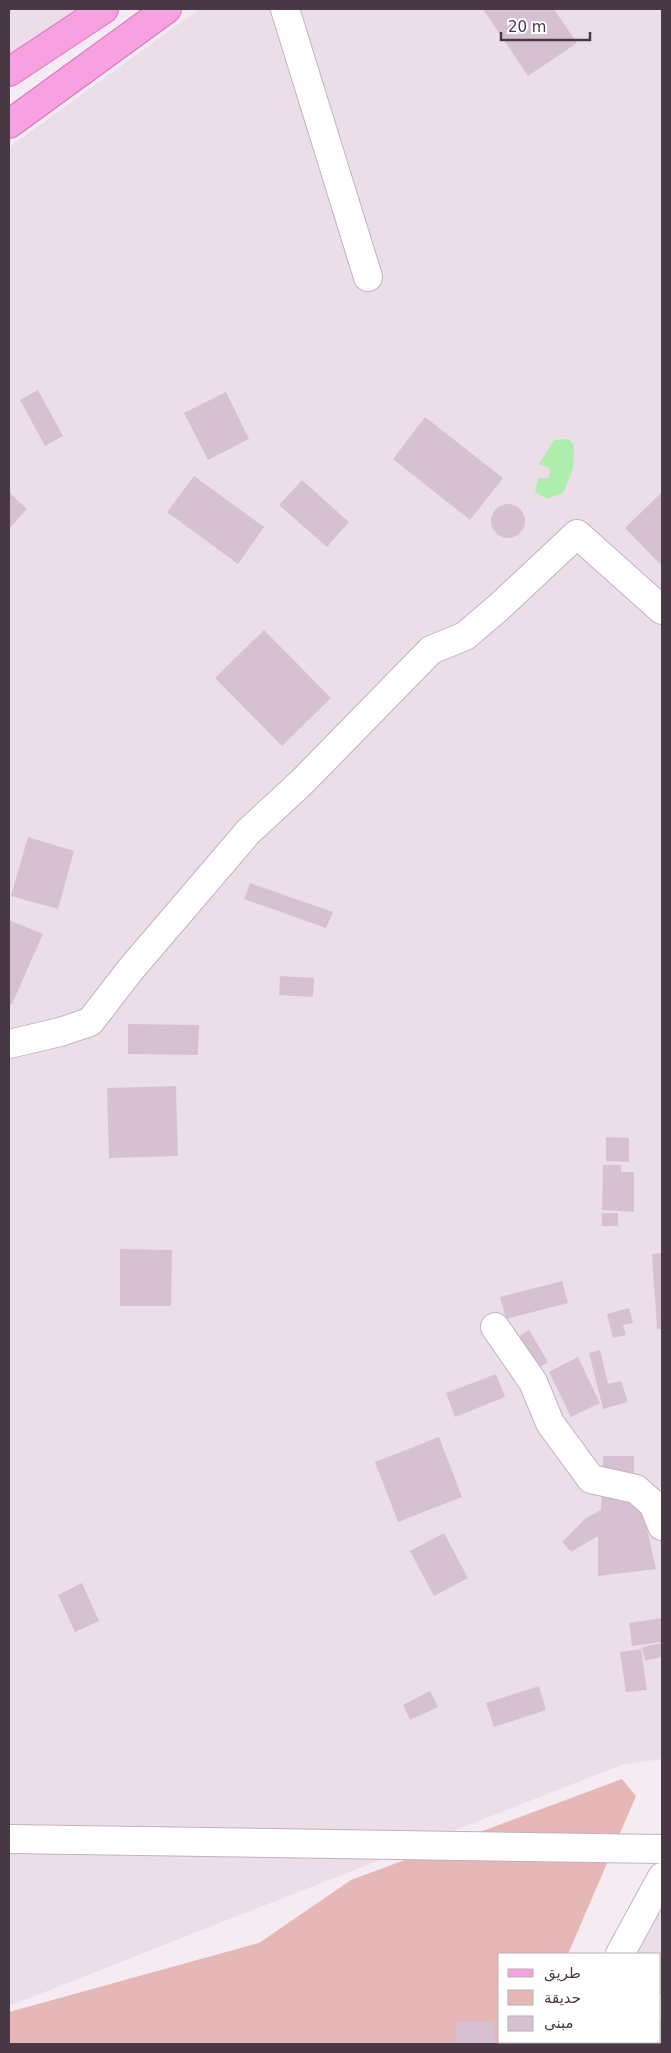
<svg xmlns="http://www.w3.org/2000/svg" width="671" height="2053" viewBox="0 0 671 2053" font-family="'DejaVu Sans','Noto Naskh Arabic',sans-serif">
<rect width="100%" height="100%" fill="#f5ecf3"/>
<path fill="#ecdee9" d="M9 9H83L9 60Z
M199 9H662V1759L621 1765 9 2006V147Z
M662 1897V2044H550L552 2042H660V1954H618Z"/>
<path fill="#e6b7b7" d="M622 1779 636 1796 568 1954H500V2042H530L529 2044H9V2012L259 1943 351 1880Z"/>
<path fill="#afedac" d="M568 439 574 445 573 469 563 493 547 499 535 492 538 478H549L550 468 539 464 554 440Z"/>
<path fill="#d6c1d3" d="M483 9H554L577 43 528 76Z
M38 390 63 436 45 446 20 400Z
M226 392 249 439 208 460 184 413Z
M425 417 503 478 470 520 393 459Z
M194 476 264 527 238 564 167 512Z
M302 480 349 522 327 547 279 505Z
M662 492V566L625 528Z
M10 493 27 509 9 529V495Z
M491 521a17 17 0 1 1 34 0a17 17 0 1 1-34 0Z
M264 630 331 698 282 746 215 678Z
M28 837 74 851 58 909 11 896Z
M250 883 333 912 326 928 244 899Z
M9 920 43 934 12 1004H9Z
M280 976 314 978 313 997 279 995Z
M128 1024 199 1025 198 1055 128 1054Z
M176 1086 178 1156 109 1158 107 1088Z
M606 1137 629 1138V1162L606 1161Z
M603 1165H621V1172H634V1212L602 1210Z
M602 1213H618V1226H602Z
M120 1249 172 1250 171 1306H120Z
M662 1253V1329H657L652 1254Z
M562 1281 568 1303 506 1319 500 1297Z
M629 1308 633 1323 623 1325 626 1335 613 1338 607 1314Z
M529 1330 548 1362 532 1372 513 1340Z
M600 1350 608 1384 621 1381 628 1402 603 1409 589 1353Z
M578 1357 600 1403 571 1417 549 1372Z
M496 1374 505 1397 455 1417 446 1393Z
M439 1437 462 1497 398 1522 375 1462Z
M603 1456H634V1473H603Z
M602 1493 639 1494 656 1569 598 1576V1536L571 1552 562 1542 586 1518 601 1510Z
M444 1533 468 1578 434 1596 410 1551Z
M82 1583 99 1621 75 1632 58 1595Z
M662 1618V1642L632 1646 629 1623Z
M662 1643V1657L645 1661 642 1647Z
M641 1649 647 1690 626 1692 620 1652Z
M539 1686 546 1710 494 1727 486 1703Z
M430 1691 438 1707 410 1720 403 1705Z
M456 2022H494V2044H456Z
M610 2042H637L643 2044H609Z"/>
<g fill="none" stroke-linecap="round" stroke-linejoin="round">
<defs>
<path id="minor" d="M285 9 368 277
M9 1044 60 1032 90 1022 131 969 248 832 302 782 431 650 465 636 499 607 577 534 662 610
M495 1327 533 1382 550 1423 591 1479 636 1489 653 1504 662 1526
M9 1839 662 1849
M620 1954 662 1877
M660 2007H662
M568 2044 571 2042"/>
<path id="major" d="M9 72 104 9
M9 124 167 9"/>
</defs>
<use href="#minor" stroke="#c3b1bf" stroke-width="30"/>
<use href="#major" stroke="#dd71c3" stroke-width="30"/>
<use href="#minor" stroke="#fff" stroke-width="28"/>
<use href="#major" stroke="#f8a1e1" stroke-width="28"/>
</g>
<rect width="671" height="2053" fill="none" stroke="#493946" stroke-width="20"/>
<rect x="498" y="1953" width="162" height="90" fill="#ffffff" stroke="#b6b0b5"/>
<rect x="508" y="1969" width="25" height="8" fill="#f8a1e1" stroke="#b6b0b5"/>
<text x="544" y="1978" font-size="15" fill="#493946">طريق</text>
<rect x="508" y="1990" width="25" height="15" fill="#e6b7b7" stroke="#b6b0b5"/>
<text x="544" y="2003" font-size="15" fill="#493946">حديقة</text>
<rect x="508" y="2016" width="25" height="15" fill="#d6c1d3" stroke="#b6b0b5"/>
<text x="544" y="2028" font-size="15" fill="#493946">مبنى</text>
<path d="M501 32v8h89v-8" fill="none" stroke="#493946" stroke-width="2.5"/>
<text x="508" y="32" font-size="15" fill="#493946" stroke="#ffffff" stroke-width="4" paint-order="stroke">20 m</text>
</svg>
